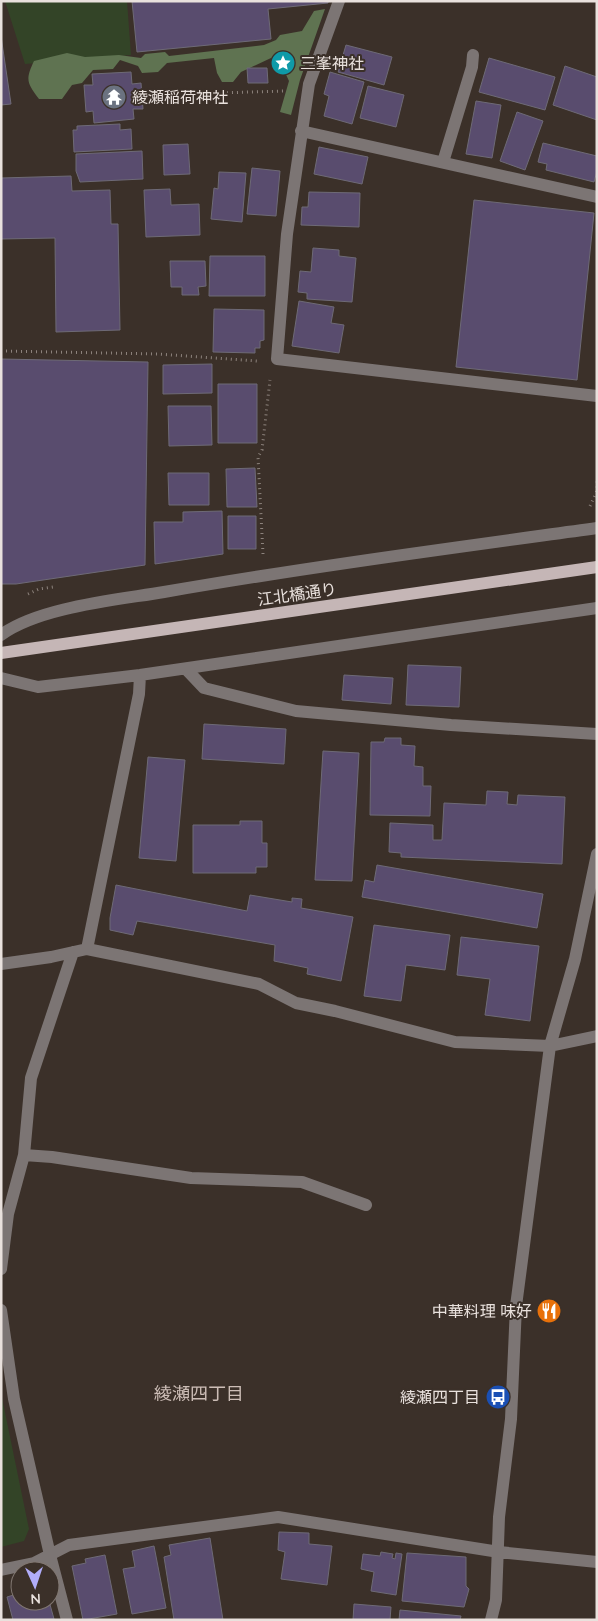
<svg xmlns="http://www.w3.org/2000/svg" width="598" height="1621" viewBox="0 0 598 1621" font-family="Quicksand,'Noto Sans JP',sans-serif">
<rect width="100%" height="100%" fill="#3b3029"/>
<path fill="#334427" d="M5 1H127L131 55 25 64Z
M1 1393 29 1529 24 1541 1 1547Z"/>
<path fill="#5f7351" d="M325 9 300 80 291 115 280 112 289 81 280 62 271 58 241 72 233 82H222L217 73 214 58 167 63 158 72 142 73 138 66 120 60 113 69 93 70 82 83 72 85 62 99H39C27 83 25 80 34 61L67 53 85 57 119 55 141 58 145 54 165 52 169 56 264 45 276 40 280 35 302 31 314 11Z"/>
<path fill="#594c6e" stroke="#6e6a76" d="M132 1H328V3L268 9 271 39 137 52Z
M1 36 11 104 1 105Z
M346 45 392 57 384 85 338 72Z
M287 56 288 67 278 68V57Z
M489 58 555 77 545 110 479 92Z
M565 66 597 77V120L553 105Z
M247 68H267L268 83H248Z
M131 72 132 84 141 83 143 109H133L134 119 94 123 93 111 86 112 84 85H93L92 74Z
M330 72 364 82 352 124 324 116 329 96 324 94Z
M368 86 404 95 396 127 360 118Z
M476 101 501 105 492 158 466 154Z
M517 112 543 121 525 170 500 161Z
M120 124V130L131 129 132 149 74 152 73 130H77V126Z
M543 143 597 156V171L594 182 546 170 547 164 538 162Z
M188 144 190 174 164 175 163 145Z
M319 147 368 157 362 184 314 174Z
M142 151 143 179 80 182 76 171V154Z
M252 168 280 171 276 216 247 214Z
M219 172 246 173 242 222 211 219 214 188 218 189Z
M71 176 72 191 110 190 111 224H118L120 330 56 332 55 238 1 239V178Z
M170 189 171 205 199 204 200 235 146 237 144 190Z
M309 192 360 193 359 227 301 225 302 207H308Z
M474 200 594 213 577 380 456 367Z
M313 248 339 250V256L356 258 352 302 307 299V293L298 292 300 271 311 272Z
M210 256H265V296H209Z
M170 261H205L206 286 198 287 199 295H182V287H171Z
M299 301 334 307 331 323 344 325 339 353 292 346Z
M214 309 264 310V340L260 341V348H255V353L213 352Z
M1 359 148 362 145 565 16 584H1Z
M212 364V393L163 394V365Z
M218 384H257V443H218Z
M168 406H211L212 445 169 446Z
M255 468 257 507H227L226 469Z
M168 473H209V505H169Z
M222 511 223 554 155 564 154 522H183V512Z
M228 516H256V549H228Z
M408 665 461 667 459 707 406 705Z
M344 675 393 678 391 704 342 700Z
M204 724 286 729 284 764 202 759Z
M385 738H401V745L415 746 414 766 423 767V786H431L430 816 370 815 371 742H384Z
M323 751 359 753 352 881 315 880Z
M148 757 185 760 176 861 139 858Z
M487 791 508 792 507 804 517 805 518 795 565 797 562 864 401 857V853L389 852 390 823 433 825V840H442L444 803 486 805Z
M240 821H262V843H267V867H256V873H193V825H240Z
M377 865 543 894 537 928 362 897 365 880 374 882Z
M116 885 247 911 250 895 292 902V898L302 899 301 908 353 917 341 981 307 974 308 968 274 961 275 945 137 921 133 935 110 930V918Z
M374 925 450 935 445 970 406 965 401 1001 364 996Z
M461 937 539 946 530 1021 485 1015 490 979 457 975Z
M279 1532 309 1533V1544L332 1546 327 1585 281 1579 285 1552 278 1550Z
M210 1538 223 1620H174L164 1557 171 1555 169 1545Z
M154 1546 166 1608 132 1614 123 1569 135 1567 132 1551Z
M381 1552 393 1554 392 1558 395 1559 396 1553 402 1554 396 1595 371 1591 374 1572 361 1569 363 1554 380 1556Z
M407 1553 466 1557V1586L469 1589 464 1607 402 1601Z
M105 1555 117 1614 83 1620 72 1566 86 1563 85 1559Z
M20 1593V1601H49L54 1619 13 1620 7 1597Z
M354 1604 391 1607 390 1620H353Z
M400 1610 461 1616 460 1620H399Z"/>
<g fill="none" stroke-linecap="round" stroke-linejoin="round">
<path stroke="#8d837d" stroke-width="3" stroke-dasharray="1 4" stroke-linecap="butt" d="M147 95 286 91
M1 351 158 354 257 361
M590 506 597 491V479
M263 554 258 457 262 450 270 380
M28 594 39 589 53 587"/>
<path stroke="#7c7574" stroke-width="12" d="M339 1 309 84 287 234 277 359 597 396
M301 131 597 197
M443 162 472 67 473 55
M1 635C39 607 117 600 164 592 308 567 452 548 597 528
M186 669 204 688 296 711 451 725 597 734
M1 678 38 687 140 675 597 608
M87 949 139 694 140 675
M1 964 51 957 87 949 259 984 296 1003 335 1011 455 1042 550 1046 597 1036
M24 1155 52 1157 191 1178 302 1182 366 1205
M1 1269 8 1214 24 1155 31 1078 73 952
M1 1310 14 1399 50 1555 67 1620
M1 1570 34 1563 69 1545 278 1517 499 1552 597 1562
M491 1620 496 1600 499 1517 511 1419 516 1306 550 1046 575 959 597 854"/>
<path stroke="#c5b6b6" stroke-width="12" d="M1 653 597 567"/>
</g>
<defs>
<symbol id="sight-disc" viewBox="-11 -11 22 22"><circle r="9.5" fill="#0f9aa8" stroke="#3b3029"/><path d="M0-6L1.8-2.2L6-1.7L2.9 1.2L3.7 5.4L0 3.3L-3.7 5.4L-2.9 1.2L-6-1.7L-1.8-2.2Z" fill="#fff"/></symbol>
<symbol id="temple-disc" viewBox="-11 -11 22 22"><circle r="9.5" fill="#6b7280" stroke="#3b3029"/><path d="M0-6L5-2H3V0L6.5 2.5H4V6H1.5V3h-3V6H-4V2.5H-6.5L-3 0V-2H-5Z" fill="#fff"/></symbol>
<symbol id="restaurant-disc" viewBox="-11 -11 22 22"><circle r="9.5" fill="#e8710a" stroke="#3b3029"/><path d="M-5-6h1v4h1v-4h1v4h1v-4h1v5L-1.5 .5V6h-2V.5L-5-1ZM5-6V6H3V1.5H1.5Q1.5-4 5-6Z" fill="#fff"/></symbol>
<symbol id="bus-disc" viewBox="-11 -11 22 22"><circle r="9.5" fill="#1a4fb4" stroke="#3b3029"/><path d="M-5-6H5V4H4V6H2V4H-2V6H-4V4H-5ZM-3.5-4V0h7V-4ZM-3.5 1.2v1.5H-2V1.2ZM2 1.2v1.5H3.5V1.2Z" fill="#fff"/></symbol>
</defs>
<g fill-rule="evenodd">
<use href="#sight-disc" x="269" y="49" width="28" height="28"/>
<use href="#temple-disc" x="100" y="83" width="28" height="28"/>
<use href="#restaurant-disc" x="535" y="1297" width="28" height="28"/>
<use href="#bus-disc" x="484" y="1383" width="28" height="28"/>
</g>
<g text-anchor="middle" stroke-width="4" stroke-linejoin="round" paint-order="stroke">
<g font-size="16" fill="#e9e1dd" stroke="#3b3029" text-anchor="start">
<text x="300" y="69">三峯神社</text>
<text x="132" y="103">綾瀬稲荷神社</text>
<text x="532" y="1317" text-anchor="end">中華料理 味好</text>
<text x="480" y="1403" text-anchor="end">綾瀬四丁目</text>
</g>
<g font-size="16" fill="#e9e1dd" stroke="#3b3029">
<text transform="translate(297 594) rotate(-8)" y="6">江北橋通り</text>
</g>
<g font-size="18" fill="#ccbdb6" stroke="#3b3029">
<text x="199" y="1400">綾瀬四丁目</text>
</g>
</g>
<rect width="598" height="1621" fill="none" stroke="#e9e1dd" stroke-width="5"/>
<g transform="translate(35 1586) rotate(177)"><circle r="24" fill="#3b3029" stroke="#817771"/>
<path d="M0-4L9 19L0 12L-9 19Z" fill="#b1adfa"/>
<text y="-8" font-size="14" font-weight="bold" text-anchor="middle" fill="#e9e1dd">N</text>
</g>
</svg>
